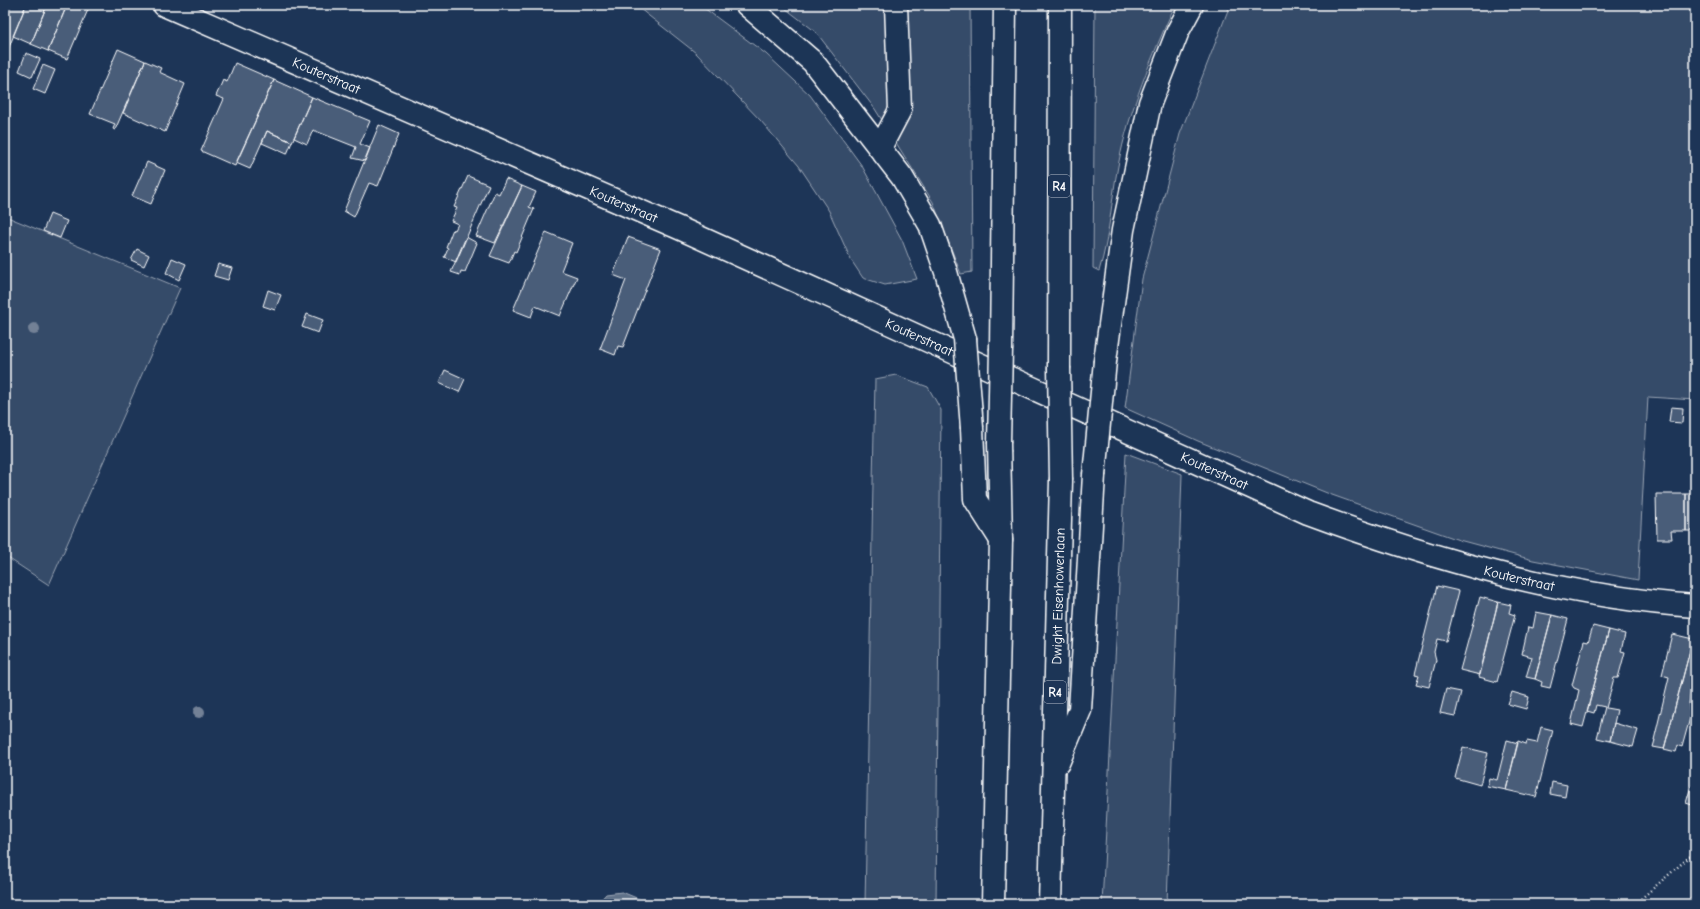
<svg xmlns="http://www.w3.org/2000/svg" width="1700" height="909" viewBox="0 0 1700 909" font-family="'Comic Neue',sans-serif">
<rect width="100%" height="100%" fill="#1d3557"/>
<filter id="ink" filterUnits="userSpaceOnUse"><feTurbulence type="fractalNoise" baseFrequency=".025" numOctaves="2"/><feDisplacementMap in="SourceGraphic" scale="8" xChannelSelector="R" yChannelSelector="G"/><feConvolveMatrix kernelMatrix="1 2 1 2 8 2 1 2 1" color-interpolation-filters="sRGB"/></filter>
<g filter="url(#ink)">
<path fill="#364b69" stroke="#9aa5b4" d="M635 5H700L766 54 810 95 862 166 902 240 917 279 885 285 863 278 851 260 829 211 799 166 761 121 696 53Z
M781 5H970L972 272 961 274 933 202 875 109 816 32Z
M1095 5H1175C1152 56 1129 110 1118 166 1111 200 1110 237 1099 271L1093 268Z
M1230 5H1695V400L1648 397 1638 580 1533 560 1459 540 1332 495 1198 441 1125 408 1142 279 1180 134Z
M5 216 180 288 49 585 5 556Z
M896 375 928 387 941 410 936 904H865L875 379Z
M1126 453 1182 474 1167 904H1102Z"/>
<path fill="#617289" stroke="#a0aab8" d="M622 892 651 904H597L606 894Z"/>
<path fill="#4a5d79" stroke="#fff" d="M5 5H26L7 52 5 51Z
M26 5H47L31 44 13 36Z
M47 5H67L48 51 31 44Z
M67 5H90L67 59 48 51Z
M118 49 145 61 115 130 113 129 115 124 90 114Z
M26 53 40 59 32 77 19 71Z
M145 61 161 68 159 72 185 84 165 132 123 113Z
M235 63 274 80 235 166 201 151 224 99 216 96 223 80 227 82Z
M43 65 55 70 45 94 33 89Z
M274 80 312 97 292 142 267 131 250 169 236 163Z
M312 97 370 121 360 144 370 148 365 161 352 158 356 147 313 130 307 144 294 138Z
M379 125 399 134 378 186 369 183 354 217 344 211Z
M267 131 292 142 287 154 262 143Z
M147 162 165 170 151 204 132 196Z
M468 176 489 185 456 262 444 257 448 248 446 247 453 229 455 230 458 224 451 221 457 208 454 207Z
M506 179 522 186 495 243 476 236 495 192 499 194Z
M522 186 536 192 529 207 534 209 516 252 514 251 509 263 490 256Z
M50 214 67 221 60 238 43 231Z
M546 232 572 243 561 271 577 277 560 316 535 306 531 317 513 310Z
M466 237 477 243 465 272 461 271 460 275 451 272Z
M628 237 661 249 623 347 618 346 615 355 600 349 626 280 613 275Z
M137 249 149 255 144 266 131 260Z
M172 258 186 264 179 280 166 273Z
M218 264 232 268 228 280 214 276Z
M268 290 281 295 275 310 263 306Z
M307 314 323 320 318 333 302 327Z
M445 370 465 379 459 392 439 383Z
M1671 407 1683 408 1682 423 1669 422Z
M1656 494H1686V531H1671L1672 539H1657Z
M1686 494H1695V531H1686Z
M1437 586 1459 591 1446 641 1437 639 1434 652 1436 660 1429 687 1416 684 1419 675 1415 674Z
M1480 597 1498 602 1480 675 1460 670Z
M1498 602 1511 605 1509 613 1515 615 1497 682 1479 677Z
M1536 612 1552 615 1535 679 1526 677 1532 657 1522 654 1528 627 1533 628Z
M1552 615 1568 619 1550 688 1541 686 1542 682 1535 679Z
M1593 626 1609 630 1583 727 1571 724 1579 690 1574 688 1572 685 1584 641 1588 642Z
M1609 630 1625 634 1621 651 1625 652 1618 678H1614L1606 708 1617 710 1610 741 1597 738 1605 707 1596 705 1594 713 1587 711Z
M1672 634 1693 639 1664 749 1653 747 1655 740H1654L1669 677 1662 675Z
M1693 639H1695V683H1692L1689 704 1690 718 1682 747 1678 745 1676 752 1664 749Z
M1446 689 1461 692 1455 716 1440 713Z
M1512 692 1529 697 1526 709 1508 704Z
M1614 723 1638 730 1633 747 1610 741Z
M1541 727 1553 730 1536 797 1506 790 1518 741 1526 744 1527 741 1537 743Z
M1507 740 1518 743 1506 790 1487 786 1489 778 1497 780Z
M1463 747 1488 753 1480 785 1455 778Z
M1552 782 1567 785 1565 797 1550 794Z
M1691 786 1695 787V806L1686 803Z"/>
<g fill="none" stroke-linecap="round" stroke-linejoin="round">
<defs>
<g id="minor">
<path id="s1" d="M164 5 679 228 1308 513C1432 559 1563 597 1695 606"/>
<path d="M880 148 900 110 896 5"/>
</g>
<g id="highway">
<path d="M747 5 813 62 902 177 930 225 946 272 965 339"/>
<path d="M1001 348 1005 5"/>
<path d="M1105 361 1123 230 1150 103 1178 31 1192 5"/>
<path d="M1059 367 1060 5"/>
<path d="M972 428 975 499 1001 540"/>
<path d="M1058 763 1080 710 1094 475"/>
<path d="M993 904 1001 540 999 443"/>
<path id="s2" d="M1050 904 1061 480"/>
</g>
</defs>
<use href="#minor" stroke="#fff" stroke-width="25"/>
<use href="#highway" stroke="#fff" stroke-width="25"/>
<path stroke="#fff" stroke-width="2.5" stroke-dasharray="1 3" stroke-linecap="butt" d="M1635 904 1695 852"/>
<use href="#minor" stroke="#1d3557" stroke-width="22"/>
<use href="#highway" stroke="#1d3557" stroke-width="22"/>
<defs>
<path id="highway-bridge" d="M965 339 972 428
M1059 367 1061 480
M999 443 1001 348
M1094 475 1105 361"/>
</defs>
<use href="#highway-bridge" stroke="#fff" stroke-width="25" stroke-linecap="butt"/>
<use href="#highway-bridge" stroke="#1d3557" stroke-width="22"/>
</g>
<g fill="#738196">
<circle cx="34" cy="329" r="6"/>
<circle cx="199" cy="712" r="6"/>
</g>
</g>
<g text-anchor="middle" stroke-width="4" stroke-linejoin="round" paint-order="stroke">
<g fill="#1d3557" stroke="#bbc2cd" stroke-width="1">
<rect x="1048" y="175" width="22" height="22" rx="3"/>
<rect x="1044" y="681" width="22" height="22" rx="3"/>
</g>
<g font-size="13" font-weight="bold" fill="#fff">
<text x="1059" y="191">R4</text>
<text x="1055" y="697">R4</text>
</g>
<g font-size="14" fill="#fff" stroke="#1d3557">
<text dy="5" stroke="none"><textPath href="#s1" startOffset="177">Kouterstraat</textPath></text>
<text dy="5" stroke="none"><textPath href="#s1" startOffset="501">Kouterstraat</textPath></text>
<text dy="5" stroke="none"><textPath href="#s1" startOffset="825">Kouterstraat</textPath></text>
<text dy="5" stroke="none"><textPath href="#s1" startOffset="1149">Kouterstraat</textPath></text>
<text dy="5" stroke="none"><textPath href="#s1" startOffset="1473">Kouterstraat</textPath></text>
<text dy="5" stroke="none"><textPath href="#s2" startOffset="308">Dwight Eisenhowerlaan</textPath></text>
</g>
</g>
<rect width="1700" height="909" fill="none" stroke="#1d3557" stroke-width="20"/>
<rect x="10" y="10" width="1680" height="889" fill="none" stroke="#fff" stroke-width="1.5" filter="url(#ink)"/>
</svg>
